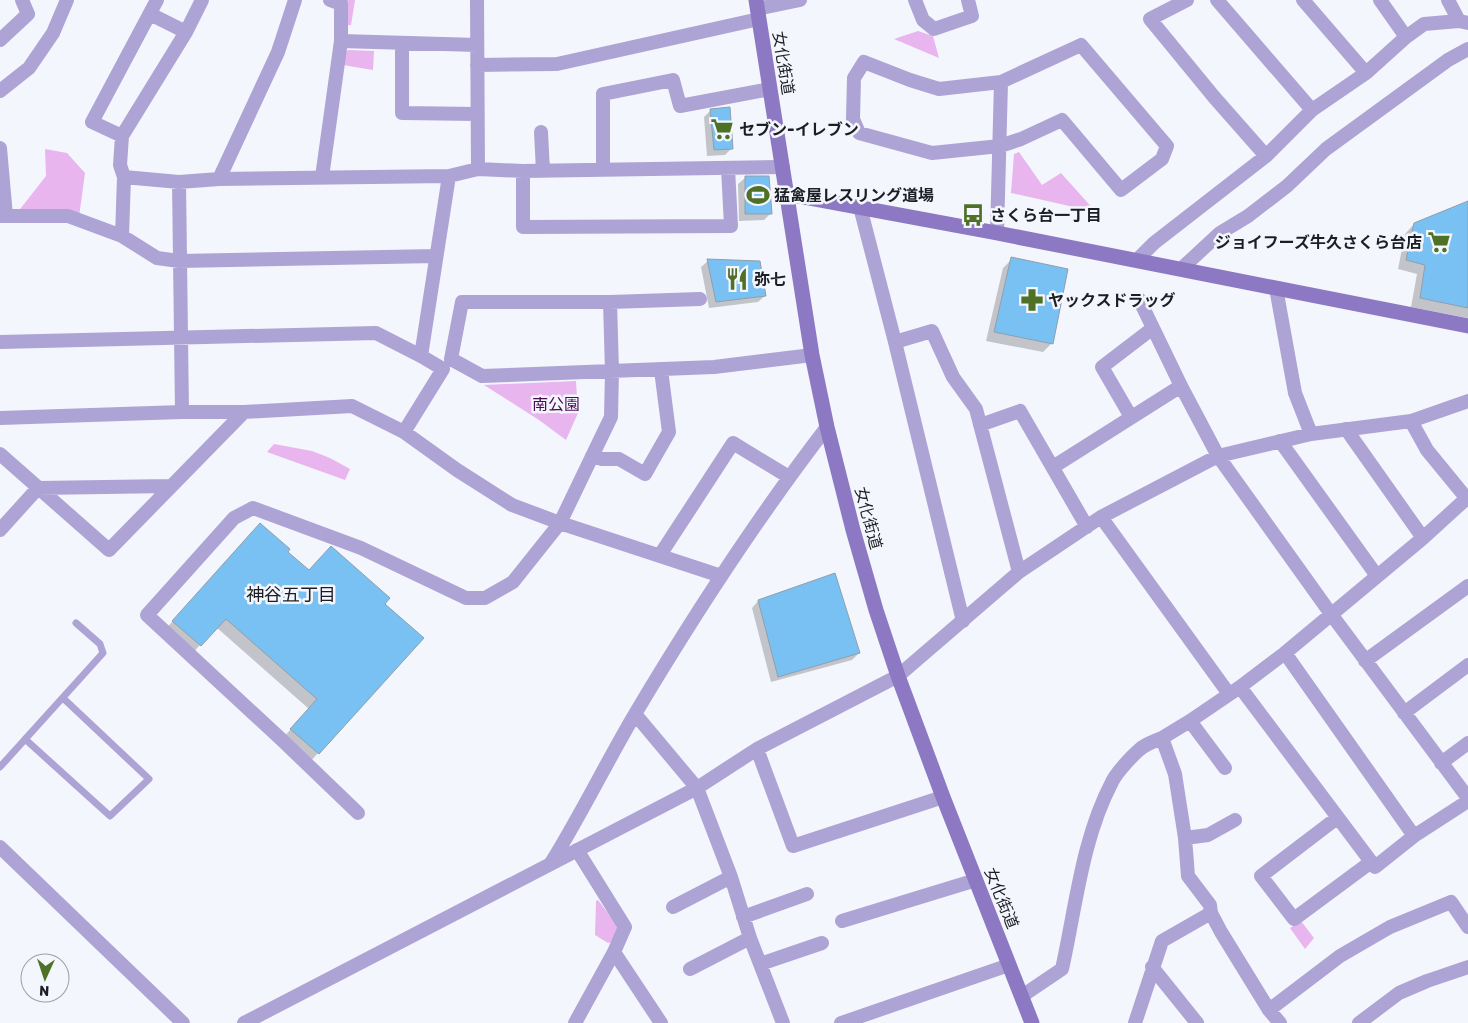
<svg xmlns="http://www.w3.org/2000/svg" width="1468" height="1023" viewBox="0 0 1468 1023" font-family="Rubik,'Noto Sans JP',sans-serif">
<rect width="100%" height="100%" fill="#f3f6fc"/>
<path fill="#e8b5ef" d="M342 0H355L351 25H347Z
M918 31 933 36 939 58 894 39Z
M348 50 374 51 373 70 343 65 344 53Z
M45 149 67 153 85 173 79 217 17 213 46 176Z
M1019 152 1042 185 1061 173 1096 212 1011 193 1014 154Z
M576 381 578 413 566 440 539 420 484 385Z
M274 444 312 451 330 458 350 469 345 480 267 452Z
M598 900 619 928 613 942 608 943 595 935 596 901Z
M1301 921 1314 938 1305 949 1290 928Z"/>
<path fill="#0003" d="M711 110 732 148 725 155 707 156 704 117Z
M745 178 771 213 764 220 739 221 738 184Z
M1468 203V318L1411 307 1417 274 1398 269 1405 234 1414 224Z
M1012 259 1052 343 1043 352 986 341 1003 268Z
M708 261 765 296 758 302 709 308 701 267Z
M251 533 286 552 309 572 383 604 422 638 309 763 282 739 309 709 216 627 191 655 164 631Z
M758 601 859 653 852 660 771 682 752 608Z"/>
<path fill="#79c1f3" stroke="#909fab" d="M730 107 733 149 714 150 710 109Z
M745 176H769L772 214H745Z
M1468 201V308L1420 298 1425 265 1406 260 1414 223Z
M1011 257 1068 269 1053 344 994 332Z
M707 259 760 261 766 296 716 302Z
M260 523 290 549 288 552 309 570 331 546 390 598 385 604 424 638 319 754 290 729 317 699 310 693 226 619 201 646 172 621Z
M835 573 860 653 778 677 758 600Z"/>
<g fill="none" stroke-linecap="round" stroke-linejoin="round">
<path stroke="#aea3d5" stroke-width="7" d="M25 739 110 816 149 779 63 698
M0 767 103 653 100 644 76 623"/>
<path stroke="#aea3d5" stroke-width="14" d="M477 0 478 169
M915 0 923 20 934 29 972 16 968 0
M1187 0 1150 19 1214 97 1266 156
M1217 0 1312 110
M1303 0 1366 73
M1380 0 1406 37
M1448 0 1459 21
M757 9 800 0
M150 14 186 32
M0 40 28 14 22 0
M341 41 477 45
M402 43V113L477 114
M1081 45 1167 146 1162 159 1121 190 1062 120 1021 139 1000 146 932 153 859 133 853 119 854 78 864 62 910 80 939 89 1001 82Z
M477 65 557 64 759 19
M0 91 29 68 53 33 67 0
M541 132 543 171
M122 136 92 122 157 0
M0 148 6 216
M603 170V94L673 80 680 106 770 89
M523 171V227L731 226 728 168
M124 177 179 182 219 179 449 176 478 169 523 171 783 167
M322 177 341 41V4L330 0
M219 179 278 52 295 0
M179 182 182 412
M860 207 895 342 963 621
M0 216H68L122 236 157 258 179 261 436 256
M997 233 1001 82
M122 236 124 177 120 165 122 136 186 32 202 0
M1137 260 1154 243 1266 156 1312 110 1366 73 1406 37 1424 24 1459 21 1468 23
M1181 269 1220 233 1248 216 1287 186 1326 149 1448 60 1468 49
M1276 288 1295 393 1311 434
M700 299 610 302H462L451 359 482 376 714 367 812 355
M1139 299 1181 386 1218 456 1331 614 1468 798
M0 342 376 333 421 356 443 369 404 432
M895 342 932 331 953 377 976 409 1019 572
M421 356 449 176
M1131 417 1102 367 1153 328
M0 418 182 412H244L352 406 404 432 457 470 512 505 560 523 721 576
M1411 421 1427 450 1468 500
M980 425 1020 411 1087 527
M1346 429 1423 538
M1280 441 1377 576
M0 454 109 550 244 412
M592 456 602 459H619L645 474 669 432 661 370
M1053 467 1181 386
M1101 517 1229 694
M0 530 38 488 171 486
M660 555 733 443 789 477
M1285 653 1414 836
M1365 661 1468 586
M1240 687 1375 867 1414 836 1468 801
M1404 713 1468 665
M635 714 697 788 731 877 750 938 783 1023
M1190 721 1225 768
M757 749 793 846 943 797
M1441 763 1468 743
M358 813 282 740 147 615 234 518 253 508 361 548 466 598H485L513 582 560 523 611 417 612 371 610 302
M1337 818 1261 876 1294 919 1371 862
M1185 838 1208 835 1235 820
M0 847 183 1023
M577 850 625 927 614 952
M551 863C581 815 606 763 635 714 694 615 757 518 827 427
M673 907 731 877
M743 917 807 894
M842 921 976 880
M760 964 822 943
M1152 967 1197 1023
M690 969 750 938
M1022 996 1062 969C1076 906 1082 839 1112 782 1116 773 1132 756 1139 750 1145 744 1155 741 1162 738
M1269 1010 1340 956 1390 927 1451 902 1468 927
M244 1023 697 788 757 749 898 676 1019 572 1101 517 1218 456 1311 434 1411 421 1468 401
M575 1023 614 952 661 1023
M841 1023 1009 965
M1135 1023 1162 941 1211 913
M1280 1023 1269 1010 1221 932 1211 913 1210 905 1188 876 1185 838 1175 774 1162 738 1190 721 1240 687 1285 653 1423 538 1468 497
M1359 1023 1399 993 1427 981 1468 967"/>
<path stroke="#8d79c3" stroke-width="15" d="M756 0 812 355 827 427 853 530 876 610 898 676 943 797 1032 1023
M787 194 997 233 1468 326"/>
</g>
<defs>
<symbol id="supermarket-bare" viewBox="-9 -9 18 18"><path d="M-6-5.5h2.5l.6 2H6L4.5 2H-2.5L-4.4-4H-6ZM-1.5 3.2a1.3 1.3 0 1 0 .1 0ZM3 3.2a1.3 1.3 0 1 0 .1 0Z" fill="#4f7027" stroke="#f3f6fc" stroke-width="2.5" paint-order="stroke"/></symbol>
<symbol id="stadium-bare" viewBox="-9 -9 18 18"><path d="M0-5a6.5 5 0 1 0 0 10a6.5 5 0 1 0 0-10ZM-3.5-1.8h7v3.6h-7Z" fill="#4f7027" stroke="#f3f6fc" stroke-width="2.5" paint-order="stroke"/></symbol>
<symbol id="bus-bare" viewBox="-9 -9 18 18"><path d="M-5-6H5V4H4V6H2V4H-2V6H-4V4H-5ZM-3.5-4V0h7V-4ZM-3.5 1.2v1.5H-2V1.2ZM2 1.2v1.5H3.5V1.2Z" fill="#4f7027" stroke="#f3f6fc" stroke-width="2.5" paint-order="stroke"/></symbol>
<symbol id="restaurant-bare" viewBox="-9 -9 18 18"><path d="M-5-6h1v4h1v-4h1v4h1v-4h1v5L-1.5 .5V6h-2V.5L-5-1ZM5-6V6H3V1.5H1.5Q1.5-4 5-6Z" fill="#4f7027" stroke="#f3f6fc" stroke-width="2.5" paint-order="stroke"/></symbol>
<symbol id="pharmacy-bare" viewBox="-9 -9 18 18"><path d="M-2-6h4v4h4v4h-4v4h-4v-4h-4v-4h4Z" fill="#4f7027" stroke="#f3f6fc" stroke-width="2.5" paint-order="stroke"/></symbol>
</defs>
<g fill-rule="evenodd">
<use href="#supermarket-bare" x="706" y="113" width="32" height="32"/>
<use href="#stadium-bare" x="742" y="179" width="32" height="32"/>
<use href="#bus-bare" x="957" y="199" width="32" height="32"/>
<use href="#supermarket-bare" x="1423" y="226" width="32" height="32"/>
<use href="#restaurant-bare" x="721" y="263" width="32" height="32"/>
<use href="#pharmacy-bare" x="1016" y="284" width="32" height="32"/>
</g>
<g text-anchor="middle" stroke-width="5" stroke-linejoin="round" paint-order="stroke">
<g font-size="16" fill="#1c1e24" stroke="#f3f6fc">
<text transform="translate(784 63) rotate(81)" y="6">女化街道</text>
<text transform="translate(869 518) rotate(75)" y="6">女化街道</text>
<text transform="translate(1002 898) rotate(68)" y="6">女化街道</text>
</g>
<g font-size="16" font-weight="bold" fill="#1c1e24" stroke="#f3f6fc" text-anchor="start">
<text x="739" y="135">セブン-イレブン</text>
<text x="774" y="201">猛禽屋レスリング道場</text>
<text x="990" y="221">さくら台一丁目</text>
<text x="1422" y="248" text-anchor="end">ジョイフーズ牛久さくら台店</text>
<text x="754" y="285">弥七</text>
<text x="1048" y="306">ヤックスドラッグ</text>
</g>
<g font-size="16" fill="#4e0b56" stroke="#f3f6fc">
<text x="556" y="410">南公園</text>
</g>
<g font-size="18" fill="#1c1e24" stroke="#f3f6fc">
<text x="291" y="601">神谷五丁目</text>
</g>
</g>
<g transform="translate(45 978) rotate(183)"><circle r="24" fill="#f3f6fc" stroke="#9da0a6"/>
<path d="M0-4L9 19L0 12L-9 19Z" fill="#4f7027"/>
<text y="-8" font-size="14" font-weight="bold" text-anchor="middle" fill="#1c1e24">N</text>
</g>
</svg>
